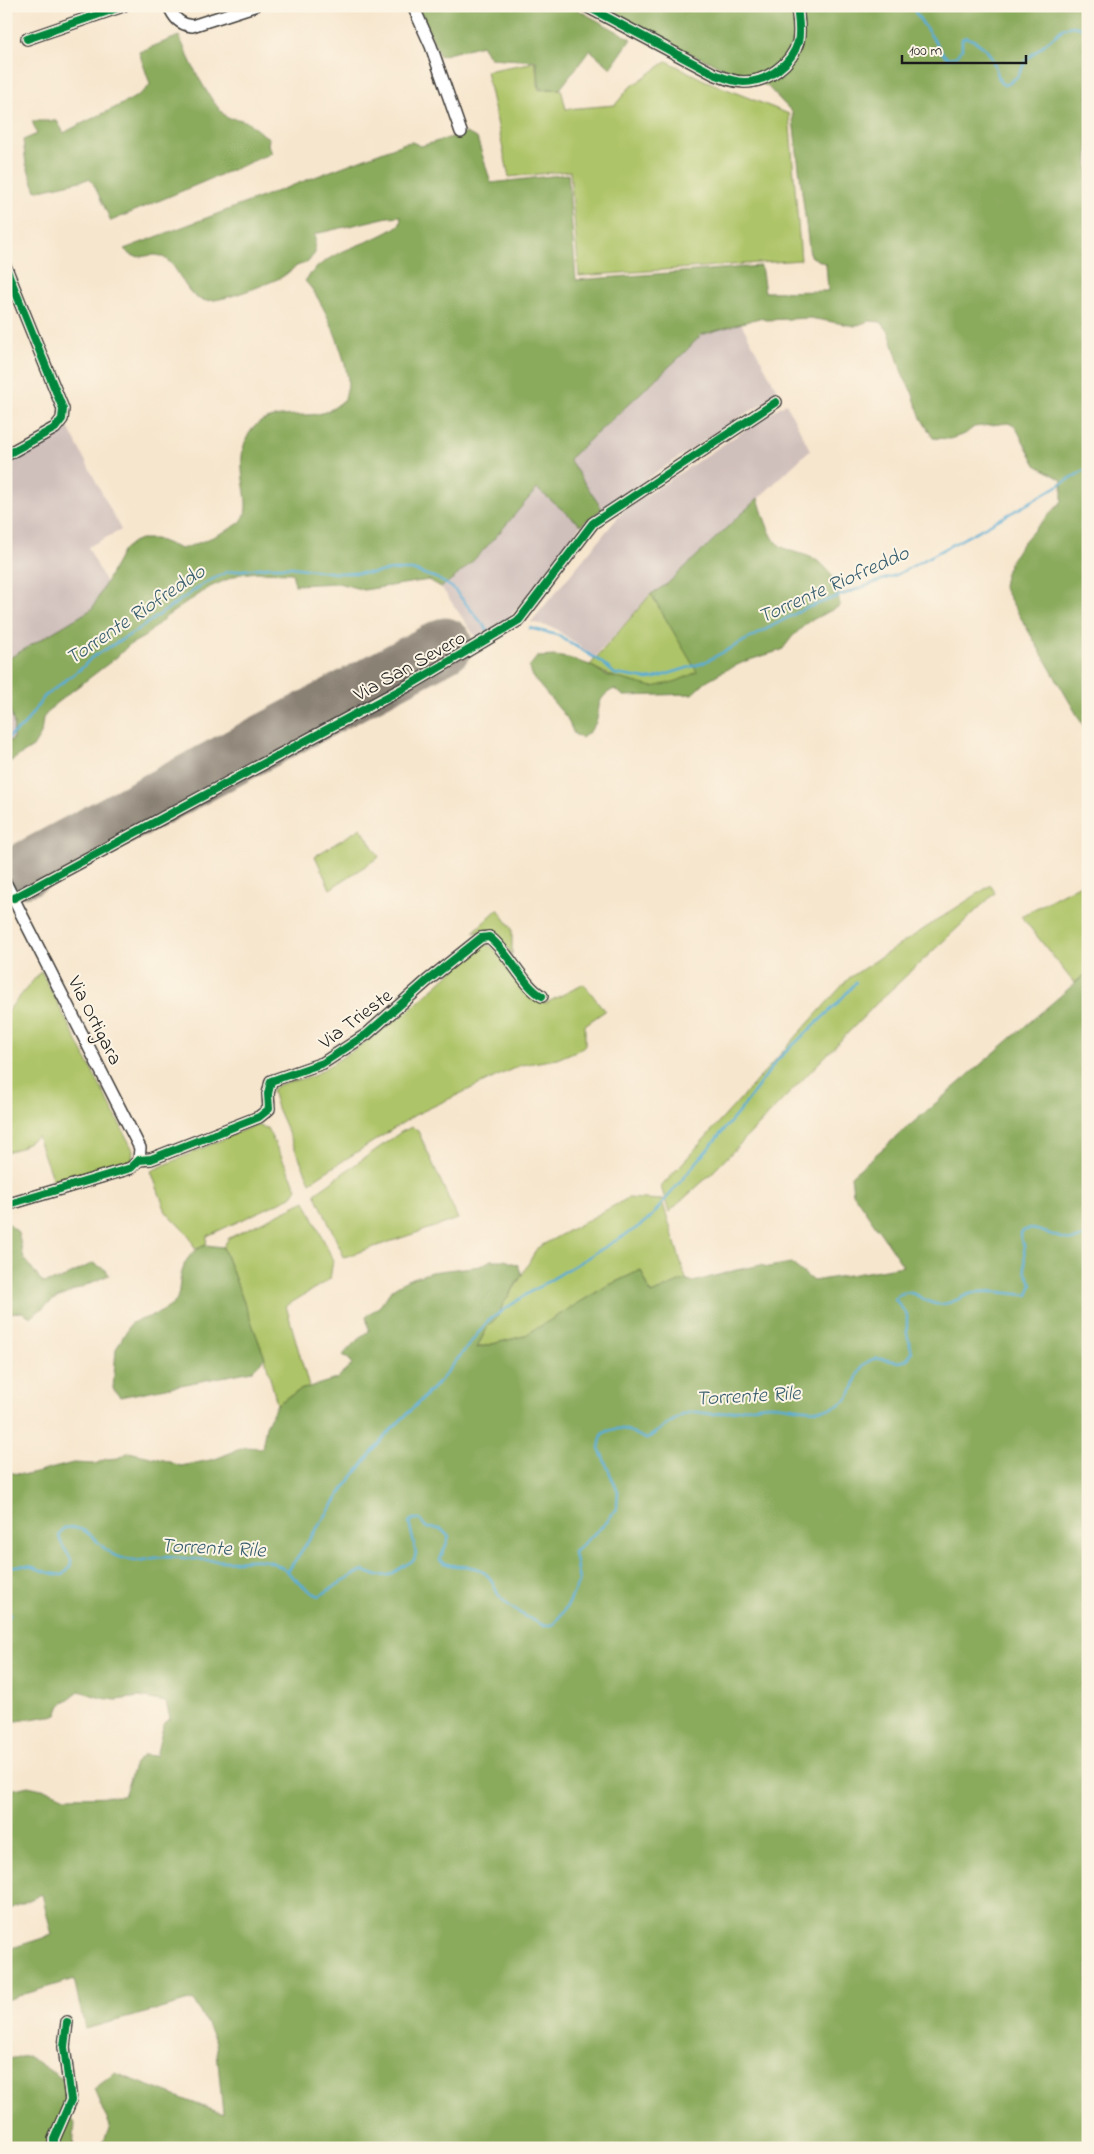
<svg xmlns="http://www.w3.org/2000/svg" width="1094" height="2154" viewBox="0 0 1094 2154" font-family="'Indie Flower',sans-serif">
<rect width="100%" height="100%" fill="#fcf5e5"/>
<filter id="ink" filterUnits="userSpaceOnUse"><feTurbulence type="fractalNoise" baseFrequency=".02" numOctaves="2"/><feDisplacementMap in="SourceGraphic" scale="10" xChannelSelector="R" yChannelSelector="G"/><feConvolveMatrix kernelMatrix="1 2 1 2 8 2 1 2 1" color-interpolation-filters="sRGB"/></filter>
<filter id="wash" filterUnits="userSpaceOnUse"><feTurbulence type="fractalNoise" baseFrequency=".0096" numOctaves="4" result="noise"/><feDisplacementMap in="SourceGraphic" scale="20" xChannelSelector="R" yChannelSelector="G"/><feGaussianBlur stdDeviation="1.12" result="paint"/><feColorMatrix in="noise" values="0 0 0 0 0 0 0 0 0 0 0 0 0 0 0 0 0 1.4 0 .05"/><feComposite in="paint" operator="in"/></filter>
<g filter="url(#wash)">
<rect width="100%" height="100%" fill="#f7e6ce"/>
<path fill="#d0c0bc" d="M741 323 780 395 736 419 602 509 569 459 683 354 701 335Z
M786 403 810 450 667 584 651 594 595 657 554 628 531 622 624 510Z
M68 427 121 530 88 547 106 583 93 609 6 660V463Z
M537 489 581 525 505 624 477 639 441 587 452 580 466 567Z
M6 686 10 694 8 702 14 724 13 740 6 743Z"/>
<path fill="#aec468" stroke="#657042" d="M667 61 704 80 789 114 801 260 579 276 570 171 509 177 486 71 535 62 539 90 561 89 566 109 615 105 629 88Z
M651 594 698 672C684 678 668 687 653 687 633 686 607 675 590 665Z
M361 828 379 857 330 889 315 856Z
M1088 880V972L1074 983 1021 916Z
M991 885 995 893 877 1003 710 1175 669 1212 661 1187 849 978Z
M498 909 512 929V955C500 937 494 933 473 932Z
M486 944 494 949 536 1001 546 1003 584 984 605 1011 585 1025V1044L583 1048 557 1059 521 1065 415 1115 310 1182 277 1108 272 1090 278 1085 313 1076 363 1044 407 1012 476 950Z
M41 971 133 1150 132 1160 53 1181 37 1136 20 1148 6 1152V1013Z
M255 1125 267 1128 297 1188 291 1197 207 1236 206 1245 195 1249 190 1237 166 1212 151 1171Z
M412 1127 418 1131 458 1219 344 1257 315 1193 401 1132Z
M628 1198 662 1200 686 1279 651 1294 641 1270 605 1287 524 1336 476 1348 487 1328 498 1316 503 1304 517 1284 537 1248Z
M305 1201 333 1260 330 1279 286 1306 309 1387 300 1390 277 1404 265 1358 223 1247 229 1238Z"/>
<path fill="#8aaa5c" stroke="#53633c" d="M417 6H571L631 39 611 68 590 50 560 89H540L536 61 490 58 482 45 440 56Z
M605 6H1088V734L1003 587C1007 550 1039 527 1062 501V480L1036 465 1015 426 1008 423 974 427 965 434 950 439 933 438 921 418 912 392 903 376 889 332 881 322 869 321 855 326 810 318 767 320 759 318 701 335 683 354 569 459 602 509 581 525 537 489C510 519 474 567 441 587L429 580 364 590 338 583 295 585 292 573 257 572 240 574 210 587 167 616 144 637 129 645 117 657 55 704 43 718 41 734 33 747 6 764V743L13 739 14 724 8 702 10 694 6 686V660L92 609 123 550 133 542 140 539H156L181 549C192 546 236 529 242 520 256 502 227 460 253 428 268 411 298 417 318 414 329 412 337 406 345 399 346 393 348 386 348 380 345 354 324 300 305 281 328 247 370 247 400 224L401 216 388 217 315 234V253C313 256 310 259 308 262 305 264 301 264 297 266 292 269 287 274 282 277 267 284 215 305 201 300 183 293 180 266 163 257 149 250 138 265 124 249L405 143 412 142 421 146 466 133 477 138 491 183 568 174 576 280 761 266 765 292 828 291 826 264 810 256 792 112 767 86 675 47Z
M179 36C192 65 205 95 227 118 253 119 249 127 269 138L268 145 272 153 111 221 93 183 89 179 36 191 26 164 23 140 37 134 32 121H57L64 133C81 122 146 97 150 84L139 52Z
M758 498C762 511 769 537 779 545 786 550 797 553 805 555 831 564 836 581 840 606L808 622 792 637 782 650 746 661 722 672 706 681 692 694 624 696 614 689C590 701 605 714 591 730 589 733 585 735 582 738L574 734 567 718 534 679 529 667 537 657 556 656 572 659 590 665 606 675 653 687 677 681 697 672 651 594 667 584Z
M1088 972V2148H101L110 2126 94 2089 115 2073 223 2114 216 2042 194 2000 85 2029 74 1979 6 2000V1950L52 1935 42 1894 6 1911V1791L28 1786 51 1791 65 1797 124 1796 135 1763 144 1755 156 1756 164 1723 170 1719 166 1702 140 1697 116 1700 101 1698 79 1691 61 1705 57 1715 17 1721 6 1720V1472L27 1475 73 1463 95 1464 106 1459 118 1458 129 1452 164 1460 181 1466 215 1459 245 1447 262 1448 266 1426 277 1404 300 1390 336 1379 352 1365 349 1359 343 1355 354 1343 369 1331 366 1316 380 1306 392 1289 407 1280 431 1272 480 1266 491 1260H505L518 1265 522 1275 503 1304 498 1316 487 1328 477 1348 524 1336 605 1287 641 1270 651 1294 686 1279 693 1282 736 1270 761 1265 768 1267 791 1263 813 1281 903 1266 853 1193 851 1176Z
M6 1221 18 1232 24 1259 43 1283 61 1279 93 1263 106 1270 109 1275 55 1299 31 1317 22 1312 10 1313 6 1302V1286L9 1278 6 1267Z
M206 1245 223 1247 265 1358 252 1371 120 1397 113 1389 116 1349 131 1323C144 1318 163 1314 174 1303 179 1298 179 1288 180 1281 182 1263 190 1251 206 1245Z
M28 2056 67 2082 64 2115 75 2123 73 2148H6V2059Z"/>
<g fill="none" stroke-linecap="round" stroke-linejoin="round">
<path stroke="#59add5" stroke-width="2.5" d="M916 6 915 12 944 55 948 58 956 57 962 49V39L966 37C991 47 993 59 1000 82L1004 85 1008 84 1018 76 1027 59 1064 28 1073 26 1088 30
M1088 52V55
M530 628 557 635 600 661 615 674 647 679 655 678 703 663 804 609 898 574 1022 507 1088 468
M6 739 24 725 44 697 83 667 91 658 136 631 205 583 227 572 268 567H291L336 573H372L392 570H412L436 578 453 588 490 633
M6 1568C33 1560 39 1574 63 1575 83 1557 60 1553 59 1535L64 1528C92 1523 98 1551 119 1557 142 1565 143 1558 163 1557 184 1557 204 1561 224 1561 237 1562 250 1559 262 1560 287 1563 297 1587 319 1596L353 1575 364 1571 377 1576 389 1575 414 1560 416 1553 409 1522 413 1519H419L427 1528 441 1529 449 1537 440 1560C451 1570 468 1563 480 1570 496 1579 492 1587 500 1597 511 1610 530 1619 545 1626L554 1624 568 1605 579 1581 574 1552 607 1522 617 1507 618 1492 599 1448 602 1434C621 1423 628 1431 646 1439 658 1432 675 1417 688 1413 698 1410 704 1414 713 1414 732 1413 751 1405 770 1405 789 1405 815 1414 834 1407 862 1396 849 1373 869 1361 883 1352 903 1373 912 1352L907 1334V1315L895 1299C909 1283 920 1301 936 1304 950 1306 961 1296 973 1293 990 1289 1011 1294 1028 1295L1032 1284 1025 1271 1024 1245 1021 1240V1233C1031 1221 1058 1241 1073 1240 1078 1240 1083 1236 1088 1234
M288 1571 347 1484 386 1435 440 1381 488 1321 524 1296 635 1229 650 1218 743 1107 778 1059 837 1004 856 982
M6 1610 10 1615 6 1622"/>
<path stroke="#8a8175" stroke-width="55" d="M24 870 445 645"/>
</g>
</g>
<g filter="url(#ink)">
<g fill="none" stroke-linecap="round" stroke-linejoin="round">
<defs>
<path id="minor" d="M169 6C174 18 179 24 192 26L254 6
M413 6 431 46 461 132
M586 6 714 74C724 78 734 82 744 82 767 82 792 64 798 42 801 30 798 18 797 6
M27 39 123 6
M6 268 63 409 62 419 55 428 6 455
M6 884 140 1148 139 1160
M14 898 413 683 519 620 593 523 776 402
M6 1205 131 1168 139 1160 151 1159 259 1117 269 1109 268 1094 271 1081 323 1063 367 1034 427 981 481 938 489 937C509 952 524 987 542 996
M54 2148V2139L71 2100 64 2047 67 2022"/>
</defs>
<use href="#minor" stroke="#3d3a37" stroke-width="14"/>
<use href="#minor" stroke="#fff" stroke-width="11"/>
<defs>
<path id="cycleway" d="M586 6 714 74C724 78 734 82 744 82 767 82 792 64 798 42 801 30 798 18 797 6
M27 39 123 6
M6 268 63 409 62 419 55 428 6 455
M14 898 413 683 519 620 593 523 776 402
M6 1205 131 1168 139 1160 151 1159 259 1117 269 1109 268 1094 271 1081 323 1063 367 1034 427 981 481 938 489 937C509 952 524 987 542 996
M54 2148V2139L71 2100 64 2047 67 2022"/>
</defs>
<use href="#cycleway" stroke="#fcf5e5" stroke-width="11"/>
<use href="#cycleway" stroke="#00873e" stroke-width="8"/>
</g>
</g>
<g text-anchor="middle" stroke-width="4" stroke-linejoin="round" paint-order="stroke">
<g font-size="20" fill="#1c1c1c" stroke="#fcf5e5">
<text transform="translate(409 665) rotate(-29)" y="7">Via San Severo</text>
<text transform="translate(355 1018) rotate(-37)" y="7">Via Trieste</text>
<text transform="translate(96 1020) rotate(63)" y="7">Via Ortigara</text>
</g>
<g font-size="21" font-style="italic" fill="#375d6f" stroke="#fcf5e5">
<text transform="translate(833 584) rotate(-24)" y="7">Torrente Riofreddo</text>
<text transform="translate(135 614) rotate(-34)" y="7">Torrente Riofreddo</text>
<text transform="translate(748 1395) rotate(-3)" y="7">Torrente Rile</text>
<text transform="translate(213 1547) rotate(3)" y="7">Torrente Rile</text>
</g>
</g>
<rect width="1094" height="2154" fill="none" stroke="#fcf5e5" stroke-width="25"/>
<path d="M902 55v8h124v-8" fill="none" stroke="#1c1c1c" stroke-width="2.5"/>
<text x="909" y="55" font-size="15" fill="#1c1c1c" stroke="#fcf5e5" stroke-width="4" paint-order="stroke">100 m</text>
</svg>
